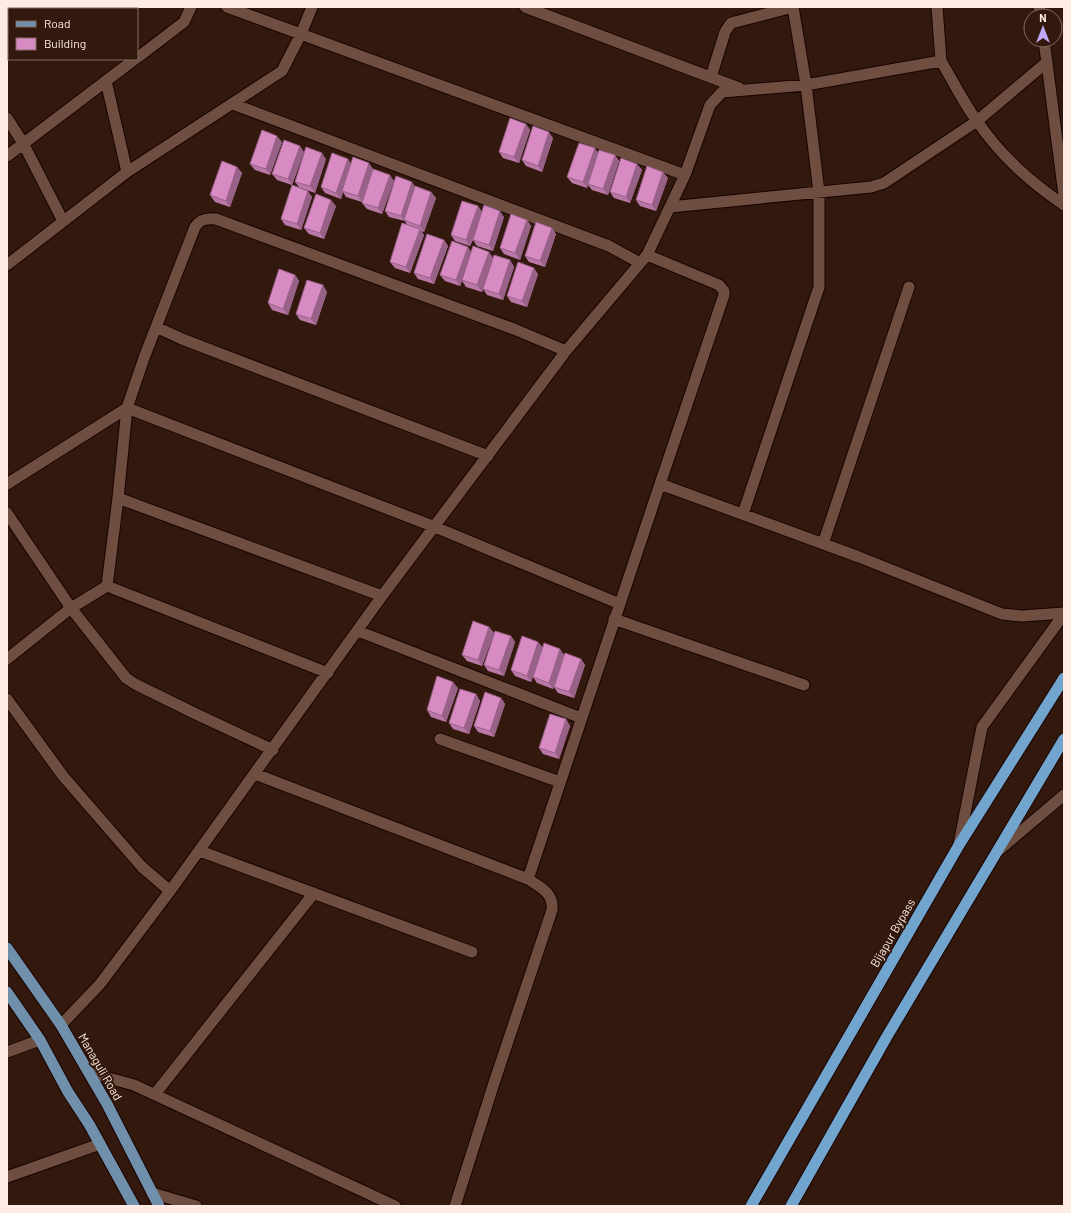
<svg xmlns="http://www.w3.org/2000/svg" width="1071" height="1213" viewBox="0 0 1071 1213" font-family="Barlow,sans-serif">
<rect width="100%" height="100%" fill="#33190d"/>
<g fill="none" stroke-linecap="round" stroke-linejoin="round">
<defs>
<path id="minor" d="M227 7 685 175
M525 7 739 88
M1039 7 1041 16
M1044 40 1064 195
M137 58 184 22 191 7
M941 61C953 81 963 102 977 121 1001 156 1029 181 1064 205
M711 77 725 32 731 23 793 7 806 85 819 192V287L743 514
M106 81 127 172 282 71 301 34 312 7
M233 104 609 246 640 263
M7 118 23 143 63 221
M7 156 135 59
M670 207 871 187 884 183 977 121 1047 62
M647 255 719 285 724 291V295L660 484 859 557 1002 614 1022 616 1064 613
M7 265 127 172
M156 327 195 227C200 219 207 218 216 219L514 329 566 351
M7 484 127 408 435 527 620 604
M118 498 382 596
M7 513 71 608 126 678 135 684 196 714 273 750
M823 544 909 287
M107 586 118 498 127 408 144 358 156 327 182 339 488 456
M614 619 804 685
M358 631 581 718
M7 659 71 608 107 586 328 673
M7 699 63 776 142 867 170 891
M440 739 560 782
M255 774 528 879 660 484
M200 851 472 952
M61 1025 100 984 170 891 382 596 566 351 647 255 685 175 710 105 722 92 806 85 941 61 937 7
M7 1052 40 1040
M90 1073 134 1085 395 1206
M155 1094 314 893
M7 1177 100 1144
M152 1193 196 1206
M455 1206 494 1083 552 910C554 893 540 887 528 879"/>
<path id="tertiary" d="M959 844 982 727 1064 614
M999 850 1064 795"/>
<path id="primary" d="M7 948 61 1025 107 1104 159 1206
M7 992 40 1040 68 1092 89 1124 134 1206"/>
<path id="trunk" d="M751 1206 959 845 1064 678
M791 1206 886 1038 1064 739"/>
</defs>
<use href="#minor" stroke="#1a0300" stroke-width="13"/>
<use href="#tertiary" stroke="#1a0300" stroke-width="13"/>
<use href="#primary" stroke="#1a0300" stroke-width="13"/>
<use href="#trunk" stroke="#1a0300" stroke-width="13"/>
<use href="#minor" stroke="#6d4e41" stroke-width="11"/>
<use href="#tertiary" stroke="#6d4e41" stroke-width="11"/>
<use href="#primary" stroke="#708fab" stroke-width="11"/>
<use href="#trunk" stroke="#71a5ce" stroke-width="11"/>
</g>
<path fill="#ba78a7" d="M526 124 530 130 519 163 503 158 499 152Z
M553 138 542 172 526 166 522 160Z
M282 142 270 175 255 170 250 164Z
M304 152 292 185 277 180 272 174Z
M598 153 615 155 619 161 608 195 592 190 588 185 587 188 572 183 567 177Z
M326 159 315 193 301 188 312 197 301 230 285 225 281 219 299 187 295 182Z
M351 164 373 169 394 181 382 214 367 209 362 203 371 176 362 202 346 197 343 192 341 199 325 193 321 187Z
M637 164 642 170 630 203 614 198 610 192Z
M237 167 242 173 230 207 215 202 210 195Z
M668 178 656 211 640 206 636 200Z
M415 187 431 192 436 198 424 232 421 231 424 235 410 273 395 268 390 262 407 225 405 221 389 217 385 211Z
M336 206 324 239 309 234 304 228Z
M478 206 482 212 504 217 493 251 477 246 473 240 470 246 455 241 451 235Z
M527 220 531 226 520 260 504 254 500 248Z
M552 228 556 234 545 267 529 262 525 256Z
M444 240 448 246 434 284 418 279 414 273Z
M471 251 489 252 493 258 510 260 514 267 503 300 487 295 483 289 489 271 482 292 466 287 462 281 460 286 445 281 440 275Z
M538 274 527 307 511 302 507 296Z
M295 275 299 281 288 315 272 310 268 303Z
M327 292 316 325 300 320 296 314Z
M489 627 494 633 482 666 467 661 462 655Z
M511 636 515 642 504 676 488 671 484 665Z
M538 642 543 648 581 659 585 665 574 698 558 693 554 687 557 678 553 689 537 683 533 677 541 654 531 682 515 676 511 670Z
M458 688 446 722 431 717 427 710Z
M476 694 480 701 469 734 453 729 449 723Z
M501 698 505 704 494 737 478 732 474 726Z
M566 719 570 726 559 759 543 754 539 748Z"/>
<path fill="#976188" d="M526 124 530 130 519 163 514 157Z
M549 132 553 138 542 172 538 166Z
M277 136 282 142 270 175 266 169Z
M300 146 304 152 292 185 288 179Z
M595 148 599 154 588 184V185L587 188 583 182Z
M322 153 326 159 315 193 310 186Z
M615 155 619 161 608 195 603 189Z
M348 159 352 165 342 191 343 192 341 199 336 193Z
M369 163 373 169 362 202 358 196Z
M637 164 642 170 630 203 626 197Z
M237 167 242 173 230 207 226 201Z
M663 172 668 178 656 211 652 205Z
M390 175 394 181 382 214 378 208Z
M412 182 416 188 404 220 405 222 401 216Z
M308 191 312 197 301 230 297 224Z
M431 192 436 198 424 232 420 226Z
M331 200 336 206 324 239 320 233Z
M478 206 482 213 470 246 466 240Z
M500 211 504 217 493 251 489 245Z
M527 220 531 226 520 260 515 253Z
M552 228 556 234 545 267 540 261Z
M420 229 424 235 410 273 406 267Z
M444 240 448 246 434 284 430 278Z
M468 247 472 253 460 286 456 280Z
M489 252 493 258 482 292 477 285Z
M510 260 514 267 503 300 499 294Z
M534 268 538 274 527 307 522 301Z
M295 275 299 281 288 315 283 309Z
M323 285 327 292 316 325 311 319Z
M489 627 494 633 482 666 478 660Z
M511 636 515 642 504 676 499 670Z
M538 642 543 648 531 682 527 676Z
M560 649 564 655 553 689 549 683Z
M581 659 585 665 574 698 569 692Z
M453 682 458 688 446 722 442 716Z
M476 694 480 701 469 734 464 728Z
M501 698 505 704 494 737 490 731Z
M566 719 570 726 559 759 555 753Z"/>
<path fill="#d88bc2" stroke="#976188" d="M510 118 526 124 514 157 499 152Z
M533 126 549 132 538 166 522 160Z
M262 130 277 136 266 169 250 164Z
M284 140 300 146 288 179 272 174Z
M579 143 595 148 583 182 567 177Z
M306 147 322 153 310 186 295 182Z
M599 150 615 155 603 189 588 184Z
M332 153 348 159 336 193 321 187Z
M353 157 369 163 358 196 342 191Z
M621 158 637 164 626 197 610 192Z
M222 161 237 167 226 201 210 195Z
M647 166 663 172 652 205 636 200Z
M373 169 390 175 378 208 362 203Z
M396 176 412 182 401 216 385 211Z
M292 185 308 191 297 224 281 219Z
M415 186 431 192 420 226 404 220Z
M316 194 331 200 320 233 304 228Z
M462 201 478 206 466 240 451 235Z
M484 205 500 211 489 245 473 240Z
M511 214 527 220 515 253 500 248Z
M536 222 552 228 540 261 525 256Z
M402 223 420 229 406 267 390 262Z
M427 234 444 240 430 278 414 273Z
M452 241 468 247 456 280 440 275Z
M473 246 489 252 477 285 462 280Z
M494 255 510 260 499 294 483 289Z
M518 262 534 268 522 301 507 296Z
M279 269 295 275 283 309 268 303Z
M307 280 323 285 311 319 296 314Z
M473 621 489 627 478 660 462 655Z
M495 631 511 636 499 670 484 665Z
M522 636 538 642 527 676 511 670Z
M544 643 560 649 549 683 533 677Z
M565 653 581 659 569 692 554 687Z
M437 676 453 682 442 716 427 710Z
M460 689 476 694 464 728 449 723Z
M485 692 501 698 490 731 474 726Z
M550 714 566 719 555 753 539 748Z"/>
<g text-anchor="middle" stroke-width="4" stroke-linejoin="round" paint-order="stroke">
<g font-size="12" fill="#feebe3" stroke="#33190d">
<text transform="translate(893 933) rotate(-60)" y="4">Bijapur Bypass</text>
<text transform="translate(100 1067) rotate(60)" y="4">Managuli Road</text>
</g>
</g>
<rect width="1071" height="1213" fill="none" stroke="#feebe3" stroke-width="16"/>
<rect x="8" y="8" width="130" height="52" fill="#33190d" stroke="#846d63"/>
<rect x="16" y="21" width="20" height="6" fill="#708fab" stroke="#846d63"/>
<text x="44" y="28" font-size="12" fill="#feebe3">Road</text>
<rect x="16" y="38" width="20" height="12" fill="#d88bc2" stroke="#846d63"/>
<text x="44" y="48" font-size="12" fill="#feebe3">Building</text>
<g transform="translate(1043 28)"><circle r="19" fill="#33190d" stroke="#846d63"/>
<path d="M0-3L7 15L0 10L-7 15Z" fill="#bfa9f4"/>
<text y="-6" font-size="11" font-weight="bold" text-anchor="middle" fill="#feebe3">N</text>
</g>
</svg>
